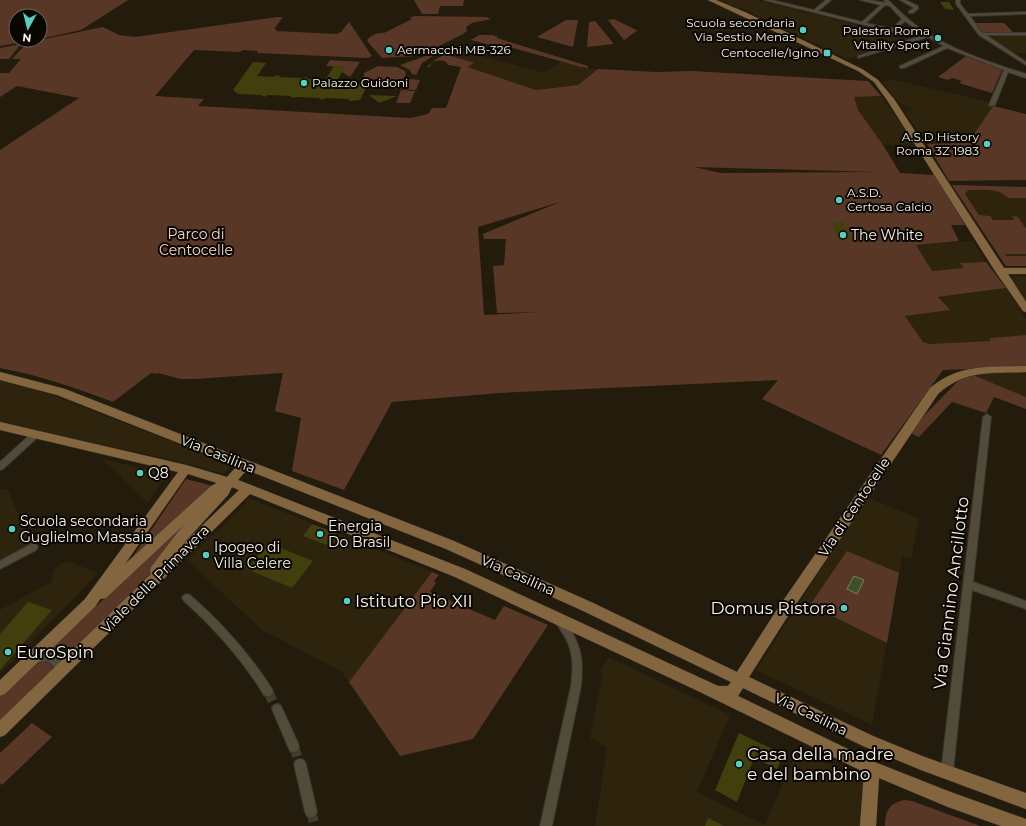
<svg xmlns="http://www.w3.org/2000/svg" width="1026" height="826" viewBox="0 0 1026 826" font-family="Montserrat,sans-serif">
<rect width="100%" height="100%" fill="#231c0c"/>
<path fill="#2e240d" d="M719 0H755L891 33 908 41 847 59 755 15 753 13Z
M987 36H1026V53L1014 54Z
M455 49 544 73 561 62 597 70 578 85 536 90 466 67 473 63 445 54Z
M890 79 989 102 988 105 993 106 968 143 927 144V141L923 138 904 111 912 110 909 107 899 103 882 82 888 81Z
M881 96 915 144 883 145 858 110 854 97Z
M952 185 1026 187V266H1006Z
M973 241 986 262 961 263 964 268 932 271 916 245Z
M1015 276H1026V304L1011 279Z
M1006 288 1026 319V335L990 338 991 341 929 344 923 342 905 316 949 310 937 298Z
M1026 372V397L971 374 993 373Z
M0 381 21 385 52 395 232 465 223 474 186 463 0 422Z
M102 459 167 474 148 503Z
M7 488 31 544 0 561V490Z
M867 497 919 519 911 559 902 557 872 725 756 670Z
M249 498 432 572 349 682 341 671 262 630 187 560 246 503 245 502Z
M67 561 98 573 0 674V610L51 582 55 568Z
M608 657 730 715 697 792 765 825 797 750 862 781 860 826H595L607 747 590 738 603 674 601 671Z"/>
<path fill="#583727" fill-rule="evenodd" d="M0 0H128L81 30 40 39V16H16V40H35L0 46Z
M414 0H464L463 6H440L438 14H422Z
M414 16 486 17 491 19 472 23 466 27 467 31 463 34 429 51 414 56 382 58 367 41C369 36 378 32 384 33L412 19 410 18Z
M277 17H283L274 29H276V31L337 34 341 32 349 22 372 56 368 58 257 53 258 51 243 50 240 52 194 50 155 96 204 99 198 106 410 118 428 114 432 108H446L461 67 448 65 446 62C441 60 436 60 431 63L430 67H427C432 61 438 58 445 54L474 63 467 67 536 90 578 85 598 69 656 72 691 71 868 81 881 96 854 97 858 110 883 145 900 173 935 175 965 225H951L959 241 916 245 932 271 964 268 960 263 986 262 1006 288 938 297 950 310 905 316 923 342 929 344 990 341V338L1026 335V367L943 370 881 455 762 399 778 380 499 393 392 402 344 490 292 471 301 418 275 411 283 373 195 379H181L158 373 157 374 151 373 113 402C76 388 39 375 0 368V150L79 98 17 86 0 97V73H9L21 59H12L24 46 30 42 103 27 119 35 135 37ZM694 167 877 172H878L721 173ZM560 202 483 234 484 239H506L504 265 493 266 497 313 541 312 484 315 478 227Z
M614 19 636 30H638L624 40 608 20Z
M566 20H578L573 47 537 37Z
M595 21 614 44 587 47 589 22Z
M975 23H1004L1014 33H983Z
M479 35H492L498 37 497 38 588 66V68L581 67 499 44 494 46 471 40Z
M21 44 9 59H0V48Z
M434 53 436 54 422 63 416 75 412 74 410 70 400 65Z
M966 56 1002 70 992 93 959 83 962 81 952 78 948 80 938 77Z
M330 60 360 62 350 77 342 72 345 67 326 66Z
M378 66 397 67 405 71 406 74C400 88 374 87 364 79V73Z
M409 79 420 80 416 90 379 88 401 83Z
M401 90 415 91 410 103H396Z
M993 106 1026 114V180L949 181 927 144 968 143Z
M952 185 1026 187V198H1008C998 187 982 190 968 190L965 194 979 215 990 216 993 220H1014L1012 216 1018 217 1026 229V254H1005L1006 256H1026V266H1006Z
M971 374 1026 397V409L994 397 986 413 952 402 919 437 908 432 964 375Z
M186 479 213 486 123 571Z
M210 498 140 587 65 660 61 655 49 651Z
M847 551 899 573 887 643 810 605Z
M432 572 439 575 434 581 436 583 430 592 495 620 504 606 548 625 473 739 400 756 349 682Z
M42 661H47L52 664V670L0 721V697L35 665Z
M32 723 52 737 2 785 0 783V753Z
M905 800 912 801 980 826H885C885 811 889 803 905 800Z"/>
<path fill="#3f4f25" stroke="#768060" d="M854 576 864 580 857 594 847 589Z"/>
<path fill="#413f0e" d="M940 2H949L954 10 945 9Z
M253 62 266 63 257 76 273 77 278 75 280 77 301 78 306 77 308 79 325 80 334 66 345 67 335 84 352 79 367 86 360 100 350 101 348 99 326 98 322 100 319 98 297 97 293 98 290 96 268 95 264 97 261 95 238 94 233 90Z
M369 95 397 96 379 103Z
M831 222H843L852 240H839Z
M312 524 336 533 327 545 303 536Z
M268 543 313 561 292 588 247 569Z
M28 602 52 610 0 670V634Z
M739 733 783 754 777 769 754 758 737 802 715 790Z
M708 818 724 826H705Z"/>
<g fill="none" stroke-linecap="round" stroke-linejoin="round">
<path stroke="#433c2d" stroke-width="10" stroke-dasharray="10 5" stroke-linecap="butt" d="M268 692 277 709
M294 747 300 764
M311 812 315 826"/>
<defs>
<path id="street" d="M764 0H771L814 10 826 0H831L818 11 862 22 881 5 860 0H869L886 3 884 0H888C898 10 907 19 918 27 950 50 989 62 1026 74V78L1008 72 995 105 990 106 989 105 1004 70 947 48 904 68H900V66L944 46 928 37 858 58V56L924 35 905 21 893 32ZM885 5 890 6 902 19 892 29 866 23Z
M900 0H905L918 6V9L913 13H909V11L914 8Z
M956 0H960V4L968 14 1026 12V14L970 16 982 33H1026V35H986L1026 62V65L979 35 956 4Z
M987 414 991 417 973 582 1026 601V609L972 590 953 772 951 776 947 777 943 776 941 772 983 417Z
M36 431 39 432 40 434 39 436 3 469 0 470V462L33 432Z
M33 543 36 544 38 547 36 550 0 569V561Z
M187 594 190 595C222 623 249 653 272 689L273 692 272 695 268 697 264 695C242 659 215 629 184 601L182 598 184 595Z
M560 616 563 617C580 643 584 655 581 686L552 826H540L571 686C573 670 574 654 566 639 563 633 558 627 555 620L557 617Z
M48 652C58 656 63 661 67 671L66 674 62 676C56 673 54 665 48 661L35 663 31 662 30 659 31 656 40 653Z
M277 704 281 706 298 743 299 747 298 751 294 752 290 751 272 709 273 706Z
M300 759 304 760 306 764 317 812 315 816 311 818 307 816 305 812 294 764 296 760Z"/>
<path id="secondary" d="M708 0H716L747 13 862 69 878 80 894 99 1004 268H1026V274H1008L1026 302V312L1023 311 995 271 887 100 874 82 858 71Z
M1026 366V372C991 374 966 369 938 394L786 619 749 677 873 736 922 756 1026 793V809L921 770 863 746 743 688 738 696 877 763 948 791 1026 819V826H1001L948 807 879 778 876 826H860L864 772 700 692 455 577 250 494 5 735 0 737V720L151 574 150 571 151 567 177 533 185 524 106 598 100 599 95 607 5 694 0 696V680L85 599 178 472 0 430V422L186 465 227 477 237 466 57 395 0 380V372L65 389 454 541 591 602 737 672 776 611 930 388C960 363 990 367 1026 366ZM247 470 446 549 581 610 731 682 728 686H718L465 569 238 480ZM188 474 217 483 211 486 125 564ZM232 487 239 490 182 545 228 495Z"/>
</defs>
<use href="#street" stroke="#3b352f" stroke-width="2"/>
<use href="#secondary" stroke="#3b352f" stroke-width="1"/>
<use href="#street" fill="#534b3a" fill-rule="evenodd"/>
<use href="#secondary" fill="#836640" fill-rule="evenodd"/>
</g>
<g fill="#57cec2" stroke="#0a0703" stroke-width="1.5">
<circle cx="803" cy="30" r="4"/>
<circle cx="938" cy="38" r="4"/>
<circle cx="389" cy="50" r="4"/>
<rect x="823" y="49" width="8" height="8" rx="2"/>
<circle cx="304" cy="83" r="4"/>
<circle cx="987" cy="144" r="4"/>
<circle cx="839" cy="200" r="4"/>
<circle cx="843" cy="235" r="4"/>
<circle cx="140" cy="473" r="4"/>
<circle cx="12" cy="529" r="4"/>
<circle cx="320" cy="534" r="4"/>
<circle cx="206" cy="555" r="4"/>
<circle cx="347" cy="601" r="4"/>
<circle cx="844" cy="608" r="4"/>
<circle cx="8" cy="652" r="4"/>
<circle cx="739" cy="764" r="4"/>
</g>
<g text-anchor="middle" stroke-width="4" stroke-linejoin="round" paint-order="stroke">
<g font-size="12" fill="#f8f3e9" stroke="#0a0703" text-anchor="end">
<text x="795" y="27">Scuola secondaria<tspan x="795" dy="14">Via Sestio Menas</tspan></text>
<text x="930" y="35">Palestra Roma<tspan x="930" dy="14">Vitality Sport</tspan></text>
<text x="397" y="54" text-anchor="start">Aermacchi MB-326</text>
<text x="819" y="57">Centocelle/Igino</text>
<text x="312" y="87" text-anchor="start">Palazzo Guidoni</text>
<text x="979" y="141">A.S.D History<tspan x="979" dy="14">Roma 3Z 1983</tspan></text>
<text x="847" y="197" text-anchor="start">A.S.D.<tspan x="847" dy="14">Certosa Calcio</tspan></text>
</g>
<g font-size="14" fill="#f6d7ca" stroke="#0a0703">
<text x="196" y="239">Parco di<tspan x="196" dy="16">Centocelle</tspan></text>
</g>
<g font-size="14" fill="#f8f3e9" stroke="#0a0703" text-anchor="start">
<text x="851" y="240">The White</text>
<text x="148" y="478">Q8</text>
<text x="20" y="526">Scuola secondaria<tspan x="20" dy="16">Guglielmo Massaia</tspan></text>
<text x="328" y="531">Energia<tspan x="328" dy="16">Do Brasil</tspan></text>
<text x="214" y="552">Ipogeo di<tspan x="214" dy="16">Villa Celere</tspan></text>
</g>
<g font-size="14" fill="#f8f3e9" stroke="#0a0703">
<text transform="translate(218 454) rotate(22)" y="5">Via Casilina</text>
<text transform="translate(854 507) rotate(-56)" y="5">Via di Centocelle</text>
<text transform="translate(518 575) rotate(24)" y="5">Via Casilina</text>
<text transform="translate(155 579) rotate(-45)" y="5">Viale della Primavera</text>
<text transform="translate(811 714) rotate(26)" y="5">Via Casilina</text>
</g>
<g font-size="17" fill="#f8f3e9" stroke="#0a0703">
<text transform="translate(951 593) rotate(-83)" y="6">Via Giannino Ancillotto</text>
</g>
<g font-size="17" fill="#f8f3e9" stroke="#0a0703" text-anchor="start">
<text x="355" y="607">Istituto Pio XII</text>
<text x="836" y="614" text-anchor="end">Domus Ristora</text>
<text x="16" y="658">EuroSpin</text>
<text x="747" y="760">Casa della madre<tspan x="747" dy="20">e del bambino</tspan></text>
</g>
</g>
<g transform="translate(28 28) rotate(187)"><circle r="19" fill="#0a0703" stroke="#69655f"/>
<path d="M0-3L7 15L0 10L-7 15Z" fill="#57cec2"/>
<text y="-6" font-size="11" font-weight="bold" text-anchor="middle" fill="#f8f3e9">N</text>
</g>
</svg>
